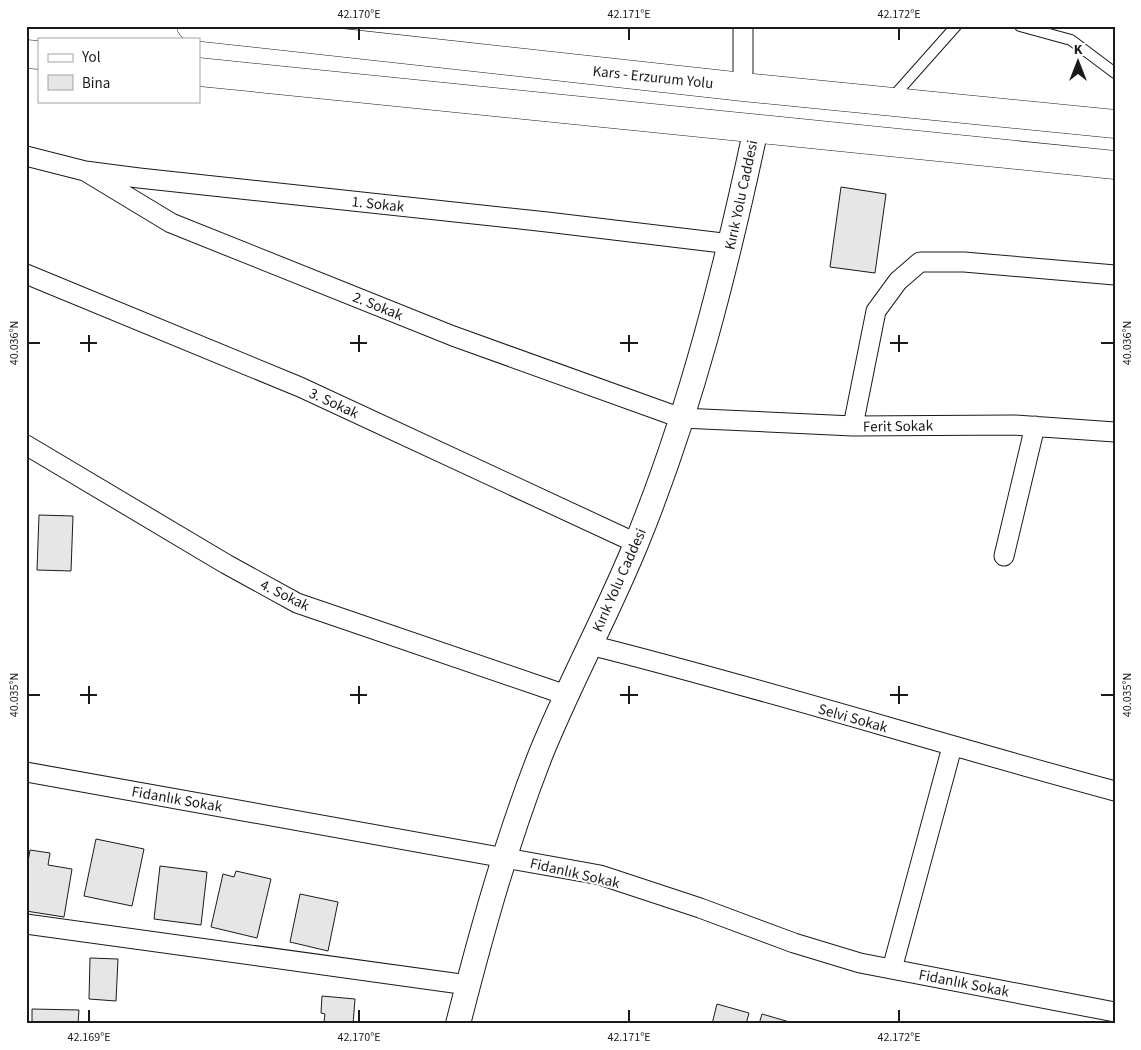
<svg xmlns="http://www.w3.org/2000/svg" width="1141" height="1050" viewBox="0 0 1141 1050" font-family="'Source Sans 3',sans-serif">
<rect width="100%" height="100%" fill="#fff"/>
<path fill="#e6e6e6" stroke="#1a1a1a" d="M841 187 886 194 875 273 830 267Z
M39 515 73 516 71 571 37 570Z
M96 839 144 849 132 906 84 896Z
M30 850 50 853 48 865 72 869 64 917 26 911V873Z
M160 866 207 872 201 925 154 919Z
M236 871 271 879 257 938 211 927 223 874 234 877Z
M300 894 338 902 328 951 290 942Z
M90 958 118 959 116 1001 89 999Z
M322 996 355 999 353 1024 324 1022 325 1014 321 1013Z
M717 1004 749 1013 746 1024H712Z
M32 1009 79 1010 78 1024H32Z
M762 1014 793 1023V1024H759Z"/>
<g fill="none" stroke-linecap="round" stroke-linejoin="round">
<defs>
<path id="service" d="M1020 26 1071 40 1115 73
M892 98 956 26"/>
<path id="minor" d="M743 26V87
M26 156 85 171 139 178 547 222 731 244
M85 171 171 223 453 336 681 418 853 426 1014 425 1115 432
M26 274 300 387 636 543
M853 426 876 311 898 281 920 262H964L1115 275
M26 445 226 564 297 603 566 695
M1004 556 1035 426
M590 645C766 689 940 744 1115 791
M26 772 600 875 700 908 794 943 860 963 1115 1012
M26 924 468 985
M892 969 952 747"/>
<path id="tertiary" d="M458 1024C481 934 506 843 540 756 569 684 607 615 636 544 691 410 726 269 756 128"/>
<path id="trunk" d="M191 26 743 87 1115 124
M26 54 39 55
M199 72 1115 165"/>
</defs>
<use href="#service" stroke="#1a1a1a" stroke-width="12"/>
<use href="#minor" stroke="#1a1a1a" stroke-width="21"/>
<use href="#tertiary" stroke="#1a1a1a" stroke-width="26"/>
<use href="#trunk" stroke="#1a1a1a" stroke-width="29"/>
<use href="#service" stroke="#fff" stroke-width="10"/>
<use href="#minor" stroke="#fff" stroke-width="19"/>
<use href="#tertiary" stroke="#fff" stroke-width="24"/>
<use href="#trunk" stroke="#fff" stroke-width="28"/>
</g>
<path fill="none" stroke="#1a1a1a" stroke-width="2" d="M359 28V40M629 28V40M899 28V40M89 335V352M359 335V352M629 335V352M899 335V352M28 343H40M80 343H97M350 343H367M620 343H638M890 343H908M1101 343H1114M89 686V704M359 686V704M629 686V704M899 686V704M28 695H40M80 695H97M350 695H367M620 695H638M890 695H908M1101 695H1114M89 1010V1022M359 1010V1022M629 1010V1022M899 1010V1022"/>
<g text-anchor="middle" stroke-width="4" stroke-linejoin="round" paint-order="stroke">
<g font-size="15" fill="#1a1a1a" stroke="#fff">
<text transform="translate(653 77) rotate(6)" y="5">Kars - Erzurum Yolu</text>
<text transform="translate(741 195) rotate(-78)" y="5">Kırık Yolu Caddesi</text>
<text transform="translate(378 204) rotate(6)" y="5">1. Sokak</text>
<text transform="translate(378 306) rotate(22)" y="5">2. Sokak</text>
<text transform="translate(334 403) rotate(25)" y="5">3. Sokak</text>
<text transform="translate(898 426) rotate(-1)" y="5">Ferit Sokak</text>
<text transform="translate(619 580) rotate(-66)" y="5">Kırık Yolu Caddesi</text>
<text transform="translate(285 595) rotate(26)" y="5">4. Sokak</text>
<text transform="translate(853 718) rotate(16)" y="5">Selvi Sokak</text>
<text transform="translate(177 799) rotate(10)" y="5">Fidanlık Sokak</text>
<text transform="translate(575 873) rotate(13)" y="5">Fidanlık Sokak</text>
<text transform="translate(964 983) rotate(11)" y="5">Fidanlık Sokak</text>
</g>
</g>
<rect width="1141" height="1050" fill="none" stroke="#ffffff" stroke-width="55"/>
<rect x="38" y="38" width="162" height="65" fill="#ffffff" stroke="#a3a3a3"/>
<rect x="48" y="54" width="25" height="8" fill="#ffffff" stroke="#a3a3a3"/>
<text x="82" y="62" font-size="15" fill="#1a1a1a">Yol</text>
<rect x="48" y="75" width="25" height="15" fill="#e6e6e6" stroke="#a3a3a3"/>
<text x="82" y="88" font-size="15" fill="#1a1a1a">Bina</text>
<g transform="translate(1078 62)" stroke="#ffffff" stroke-width="4" paint-order="stroke">
<path d="M0-4L9 19L0 12L-9 19Z" fill="#1a1a1a"/>
<text y="-8" font-size="14" font-weight="bold" text-anchor="middle" fill="#1a1a1a">K</text>
</g>
<rect x="28" y="28" width="1086" height="994" fill="none" stroke="#1a1a1a" stroke-width="2"/>
<g font-size="12" text-anchor="middle" fill="#1a1a1a">
<text x="359" y="18">42.170°E</text>
<text x="629" y="18">42.171°E</text>
<text x="899" y="18">42.172°E</text>
<text transform="translate(14 343) rotate(-90)" y="4">40.036°N</text>
<text transform="translate(1127 343) rotate(-90)" y="4">40.036°N</text>
<text transform="translate(14 695) rotate(-90)" y="4">40.035°N</text>
<text transform="translate(1127 695) rotate(-90)" y="4">40.035°N</text>
<text x="89" y="1041">42.169°E</text>
<text x="359" y="1041">42.170°E</text>
<text x="629" y="1041">42.171°E</text>
<text x="899" y="1041">42.172°E</text>
</g>
</svg>
